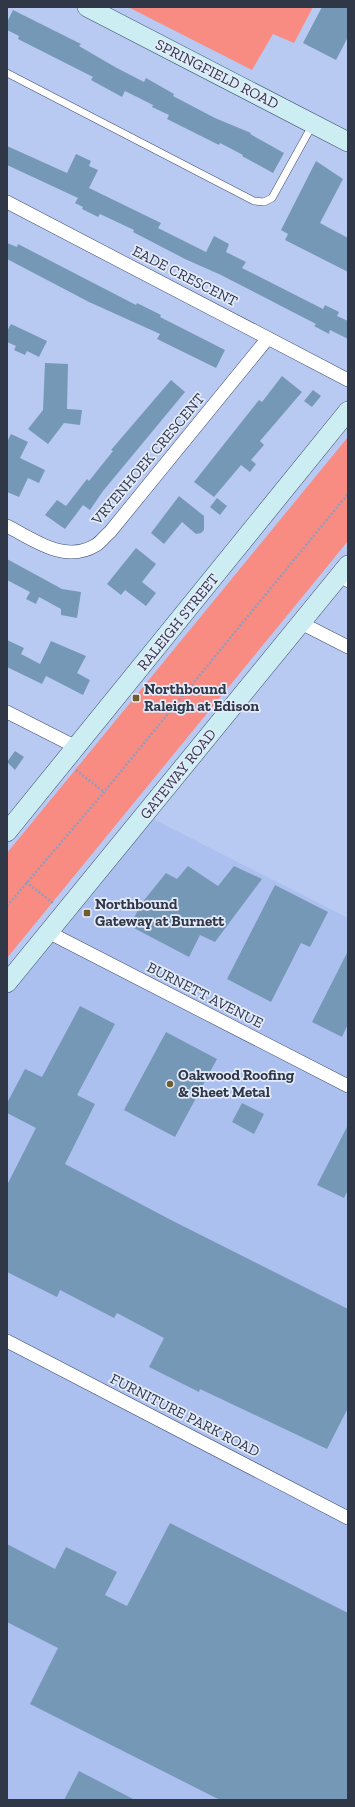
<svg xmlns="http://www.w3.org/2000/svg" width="355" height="1807" viewBox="0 0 355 1807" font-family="'Zilla Slab',serif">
<rect width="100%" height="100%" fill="#b8caf2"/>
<path fill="#abc0ef" d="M151 818 348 918V1800H7V995Z"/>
<path fill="#f88b82" d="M128 7H313L294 43 273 34 252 70Z
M348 437V541L7 958V853Z"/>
<path fill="#7698b7" d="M322 7H348V37L336 60 303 43Z
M13 10 81 44 79 46 115 67 144 82 146 78 174 94 173 96 215 118 251 133 250 134 284 153 273 173 242 156 243 155 220 143 219 145 167 119 169 115 152 107 153 105 125 91 122 97 91 80 93 77 18 39 19 36 7 30V22Z
M7 146 67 173 76 154 91 161 89 166 98 170 89 188 161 223 158 228 206 252 214 236 229 244 226 252 246 262 242 268 323 309 325 305 339 312 337 316 348 321V339L330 330 329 334 314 326 316 324 221 275 185 259 133 232 134 230 100 214 98 217 82 209 83 207 75 203 78 198 7 165Z
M316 161 343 179 320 223 348 238V272L285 240 288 234 281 230Z
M7 243 17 247 18 244 136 305 137 303 161 315 160 317 225 350 216 368 157 339 160 334 89 302 7 259Z
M11 324 47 341 39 357 27 351 25 355 14 350 16 346 7 342V331Z
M45 363 68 364 67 409 82 410 80 425 64 423 48 444 28 429 43 410Z
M282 376 302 392 260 441 264 445 251 460 256 464 250 472 241 465 214 497 194 482 259 400 262 402Z
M171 380 185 392 103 491 90 510 83 505 65 529 45 515 57 500 66 506 87 479 89 481 113 451 111 450Z
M313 390 321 396 312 407 304 401Z
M11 434 28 442 20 458 45 470 39 483 28 478 19 497 7 492V442Z
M179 496 204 516V530L201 533 196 534 182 522 164 544 151 533Z
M217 498 227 506 220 515 210 507Z
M136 548 156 564 142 582 156 593 146 606 125 590 121 595 107 584Z
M7 559 62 589 81 592 77 618 61 615V609L39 597 36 604 26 599 30 592 7 580Z
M7 640 24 648 21 654 40 664 51 641 86 656 77 673 90 680 83 695 46 676 42 684 7 667Z
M15 751 24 757 15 770 7 762Z
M188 866 218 886 234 866 262 879 215 942 200 935 189 957 130 926 141 904 166 873 177 879Z
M275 885 328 912 310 947 301 943 271 1002 227 979Z
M348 951V1024L342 1037 312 1022Z
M80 1006 115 1024 77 1095 95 1104 65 1164 171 1220 348 1309V1408L327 1449 200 1389 199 1392 149 1367 164 1338 117 1313 114 1318 60 1290 57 1297 7 1272V1185L36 1128 7 1113V1103L25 1069 42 1077Z
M166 1032 217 1059 175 1137 124 1110Z
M242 1103 264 1114 254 1134 232 1122Z
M348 1125V1190L344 1198 317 1185Z
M170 1523 348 1613V1800H220L30 1704 58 1648 7 1622V1544L55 1569 66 1547 117 1572 105 1595 127 1606Z
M79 1771 135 1800H64Z"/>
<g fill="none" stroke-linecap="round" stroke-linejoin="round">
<defs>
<path id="lane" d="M7 73 254 201 264 202 272 198 313 124
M337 578 348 584"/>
<path id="street" d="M7 202 348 380
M7 526C34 540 65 564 96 545 101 542 105 536 110 532L268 338
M301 623 348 647
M7 712 76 747
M48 932 348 1086
M7 1341 348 1518"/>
<path id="secondary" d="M87 7 348 142
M7 832 348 411
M7 983 348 565"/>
</defs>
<use href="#lane" stroke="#404f71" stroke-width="8"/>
<use href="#street" stroke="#404f71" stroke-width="14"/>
<use href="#secondary" stroke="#404f71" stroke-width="20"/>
<path stroke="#8f9dbe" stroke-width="2.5" stroke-dasharray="2 2" stroke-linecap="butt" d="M76 770 104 792
M26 882 53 903
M7 906 104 792 348 494"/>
<use href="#lane" stroke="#fff" stroke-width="7"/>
<use href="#street" stroke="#fff" stroke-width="13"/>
<use href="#secondary" stroke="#ccedf1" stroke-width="19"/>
</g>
<g fill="#725c2c" stroke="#e3ebfb" stroke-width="1.5">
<rect x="132" y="694" width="8" height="8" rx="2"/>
<rect x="83" y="909" width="8" height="8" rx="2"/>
<circle cx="170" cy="1084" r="4"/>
</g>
<g text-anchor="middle" stroke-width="3.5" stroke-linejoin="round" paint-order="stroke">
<g font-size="15" fill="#303747" stroke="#e3ebfb">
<text transform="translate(217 74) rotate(27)" y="5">SPRINGFIELD ROAD</text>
<text transform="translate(185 276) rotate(27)" y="5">EADE CRESCENT</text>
<text transform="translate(148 459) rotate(-50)" y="5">VRYENHOEK CRESCENT</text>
<text transform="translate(178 622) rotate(-51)" y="5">RALEIGH STREET</text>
<text transform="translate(178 774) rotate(-51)" y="5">GATEWAY ROAD</text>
<text transform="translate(205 995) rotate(27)" y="5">BURNETT AVENUE</text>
<text transform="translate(185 1415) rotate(27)" y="5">FURNITURE PARK ROAD</text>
</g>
<g font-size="15" font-weight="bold" fill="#303747" stroke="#e3ebfb" text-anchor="start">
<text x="144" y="694">Northbound<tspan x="144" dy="17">Raleigh at Edison</tspan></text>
<text x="95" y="909">Northbound<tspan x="95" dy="17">Gateway at Burnett</tspan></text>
<text x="178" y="1080">Oakwood Roofing<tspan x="178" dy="17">&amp; Sheet Metal</tspan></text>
</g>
</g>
<rect width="355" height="1807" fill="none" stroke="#303747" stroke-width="16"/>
</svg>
